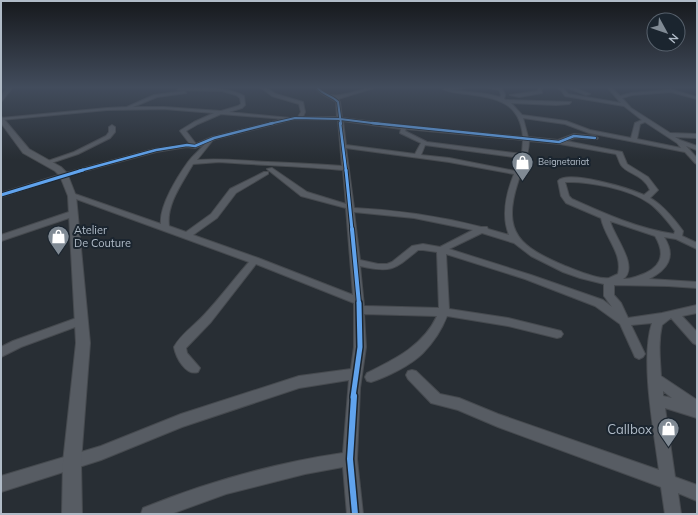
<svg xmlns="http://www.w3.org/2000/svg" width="698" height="515" viewBox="0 0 698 515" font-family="Mulish,sans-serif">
<rect width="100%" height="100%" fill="#282e34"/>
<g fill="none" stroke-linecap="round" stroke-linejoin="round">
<defs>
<path id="minor" d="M260 87H265L276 94 303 102 305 112 303 117H337L336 102C329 96 320 96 315 87H319C331 106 359 87 377 87L338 99 340 102 342 118 399 125 523 137C520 102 497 98 467 94 459 93 450 93 443 89L454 87H471L452 90 487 94 500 97 501 95 499 90 485 87 502 88 505 95 504 99 506 100 571 102 569 104 556 105 511 103 522 115 566 121 590 130 631 138 635 123 642 120 624 106 565 96 561 90 555 87 563 88 568 94 621 103 607 87H611L620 96 631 93 668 90 670 88 673 90 697 97V99L671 92 632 95 622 98 631 108 670 133 697 134V138L675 137 680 140 697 146V150L686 146 697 158V164L695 163 685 152 589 133 565 124 523 118 528 137 558 140 574 134 595 136 598 138 597 139 575 138 566 141 622 152 627 164 648 177 658 190 650 198C663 205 674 219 683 231L682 236 697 243V249L676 239 664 237C677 257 667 270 649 279L697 282V288L668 286 614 285V295L621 303 628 318 662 313 697 305V313L682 316 697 332V345L693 343 671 318 662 325C658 342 660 359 661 376L697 400V418L665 408 675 477 697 485V501L678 493 681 514H665L661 487 498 427 458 410 431 403 408 379 406 375 408 371 412 370 416 371 440 394 459 398 498 414 659 470C654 431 640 359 652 323L631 325 645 354 643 357 639 359 635 357 620 324 595 306 525 279 446 254 449 309 508 318 557 330 561 331 563 334 561 337 557 338 508 326 447 316C442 329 433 343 423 353 411 365 387 377 371 382L367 381 365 377 367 373C395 359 423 346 437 316L364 314 366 347 360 388 357 459 363 514H347L343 467 305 474 226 494 171 514H141L143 508C207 482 275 463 343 453L349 380 299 388 182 427 101 460 1 492V476L101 446 181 414 299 376 351 369 354 347V303L256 264 211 322 186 348 187 353 200 368 198 372C186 376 176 358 174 347 181 334 194 326 204 315 220 298 234 279 249 262L68 196 69 194H75L161 224C159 206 178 176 188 162 193 155 200 150 205 144L195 148 187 147 156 152 66 176 1 197V193L62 174 154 149 190 144 180 131 181 130 194 122 214 113 164 109 107 110 1 120V118L107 108 127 107 154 95 185 91 186 93 157 97 133 107H164L221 111 238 106 241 104 240 98 236 95 222 91 179 90 177 89C189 84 232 88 244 96L245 105 242 108 229 112 290 118 298 117 301 112 299 104 272 96ZM221 114 284 119 212 137 196 144 186 131 198 124ZM295 119 338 120 342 166C317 164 293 163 268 162 243 161 222 158 197 160L213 140 216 139ZM343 121 401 129 400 133 421 143 415 154 346 145ZM645 122 677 143 681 148 637 139 640 124ZM406 129 523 140 522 154 427 142 405 131ZM529 141 560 144 616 154C618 157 619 162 621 165 627 174 643 174 650 190L644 195C631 189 567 169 558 181L561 196 566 203 601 218C605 238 623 253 618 274 615 275 612 277 609 278 598 280 576 270 565 266 521 247 501 234 518 182 522 167 529 156 529 141ZM425 145 521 158 515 171 449 158 421 155ZM346 148 449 162 514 174C506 194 501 215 509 235L488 229 487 227H481C439 216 397 210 354 208ZM219 162C260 165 301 166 343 170L346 204 307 192 272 168 267 169 301 196 346 208 353 295 258 258 193 235 217 218 236 193 268 174V172H264L230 189 211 214 186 232 169 226C166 204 183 182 193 164ZM565 182C588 181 630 189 649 203 659 210 668 222 675 231L674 234C639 229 605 214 572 199L569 196ZM354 212 414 218 473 230 440 247 423 244 412 246 392 262 387 264H378L360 260ZM610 221 655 236C667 256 660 269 638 276 632 278 630 279 623 279 640 267 613 235 610 221ZM482 233 514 243 531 256 563 272 580 278 604 284V296L612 307 603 300 531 275 449 249ZM418 250H423L437 252 439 308 364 306 360 266C391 273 394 270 418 250ZM663 391 672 398 663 396Z
M538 87H545L541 89 542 93 519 97 510 95 538 91Z
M566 87H572L590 94 586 95Z
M112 125 115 127V132L110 138 78 154 48 164 45 162 74 152 106 136 109 132V127Z
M69 212H75L76 214 75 216 1 241V235Z
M82 316 86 317 87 320 86 323 21 347 1 357V347L13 341Z"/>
<path id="tertiary" d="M8 87H13L1 102V96Z
M1 117 3 118 29 149 61 167 67 173 76 196 90 343 81 462 82 514H62L63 462 76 343 68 196 60 176 55 171 23 153 1 123Z"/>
</defs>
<use href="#minor" stroke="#464a4f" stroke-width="2"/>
<use href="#tertiary" stroke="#464a4f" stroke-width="2"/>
<use href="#minor" fill="#575c63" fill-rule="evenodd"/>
<use href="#tertiary" fill="#575c63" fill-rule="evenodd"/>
<defs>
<path id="cycleway-far5" d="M317 87C322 95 332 95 338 102L341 124
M269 124 295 118 340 119 380 124"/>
<path id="cycleway-far4" d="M340 123 346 171
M372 123 559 142 574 136 595 138
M79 171 156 150 187 145 195 146 214 138 273 123"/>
<path id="cycleway-far3" d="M346 170 352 230
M1 195 83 170"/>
<path id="cycleway-far2" d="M352 229 359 304"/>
<path id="cycleway-far1" d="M353 397 360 347 359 303"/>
<path id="cycleway" d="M354 396 350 459 355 514"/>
</defs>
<use href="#cycleway-far5" stroke="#1b252f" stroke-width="3.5"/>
<use href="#cycleway-far4" stroke="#1b252f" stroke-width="4"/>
<use href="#cycleway-far3" stroke="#1b252f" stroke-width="5"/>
<use href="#cycleway-far2" stroke="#1b252f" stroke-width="6"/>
<use href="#cycleway-far1" stroke="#1b252f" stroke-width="8"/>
<use href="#cycleway" stroke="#1b252f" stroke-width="9"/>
<use href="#cycleway-far5" stroke="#60a3ed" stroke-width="2"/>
<use href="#cycleway-far4" stroke="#60a3ed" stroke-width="2.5"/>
<use href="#cycleway-far3" stroke="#60a3ed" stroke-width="3"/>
<use href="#cycleway-far2" stroke="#60a3ed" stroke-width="4"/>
<use href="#cycleway-far1" stroke="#60a3ed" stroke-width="5"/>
<use href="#cycleway" stroke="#60a3ed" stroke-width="6"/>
</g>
<linearGradient id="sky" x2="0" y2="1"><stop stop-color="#16191d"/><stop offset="0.55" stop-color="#424c5c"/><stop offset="1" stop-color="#424c5c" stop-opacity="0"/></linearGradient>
<rect width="698" height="159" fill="url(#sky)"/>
<defs>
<symbol id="shop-pin" viewBox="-11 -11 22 30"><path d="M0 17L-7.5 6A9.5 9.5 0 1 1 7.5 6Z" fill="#808a94" stroke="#1b252f"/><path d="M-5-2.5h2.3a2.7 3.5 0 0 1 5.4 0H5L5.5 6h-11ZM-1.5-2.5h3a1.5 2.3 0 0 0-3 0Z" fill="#fff"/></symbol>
</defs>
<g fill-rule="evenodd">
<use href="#shop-pin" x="510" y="150" width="25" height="34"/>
<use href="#shop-pin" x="46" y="224" width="25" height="34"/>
<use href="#shop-pin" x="656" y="416" width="25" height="34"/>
</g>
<g text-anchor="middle" stroke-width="4" stroke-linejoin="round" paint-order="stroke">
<g font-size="9" fill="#b0bbc7" stroke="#1b252f" text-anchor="start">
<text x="538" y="165">Beignetariat</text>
</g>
<g font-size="11" fill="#b0bbc7" stroke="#1b252f" text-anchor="start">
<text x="74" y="234">Atelier<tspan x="74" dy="13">De Couture</tspan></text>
</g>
<g font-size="13" fill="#b0bbc7" stroke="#1b252f" text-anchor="end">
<text x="652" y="434">Callbox</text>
</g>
</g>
<rect width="698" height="515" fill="none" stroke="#b0bbc7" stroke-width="4"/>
<g transform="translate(666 32) rotate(130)"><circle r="19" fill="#1b252f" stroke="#57616c"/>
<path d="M0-3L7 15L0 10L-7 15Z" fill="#808a94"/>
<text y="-6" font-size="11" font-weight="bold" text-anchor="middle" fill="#b0bbc7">N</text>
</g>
</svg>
